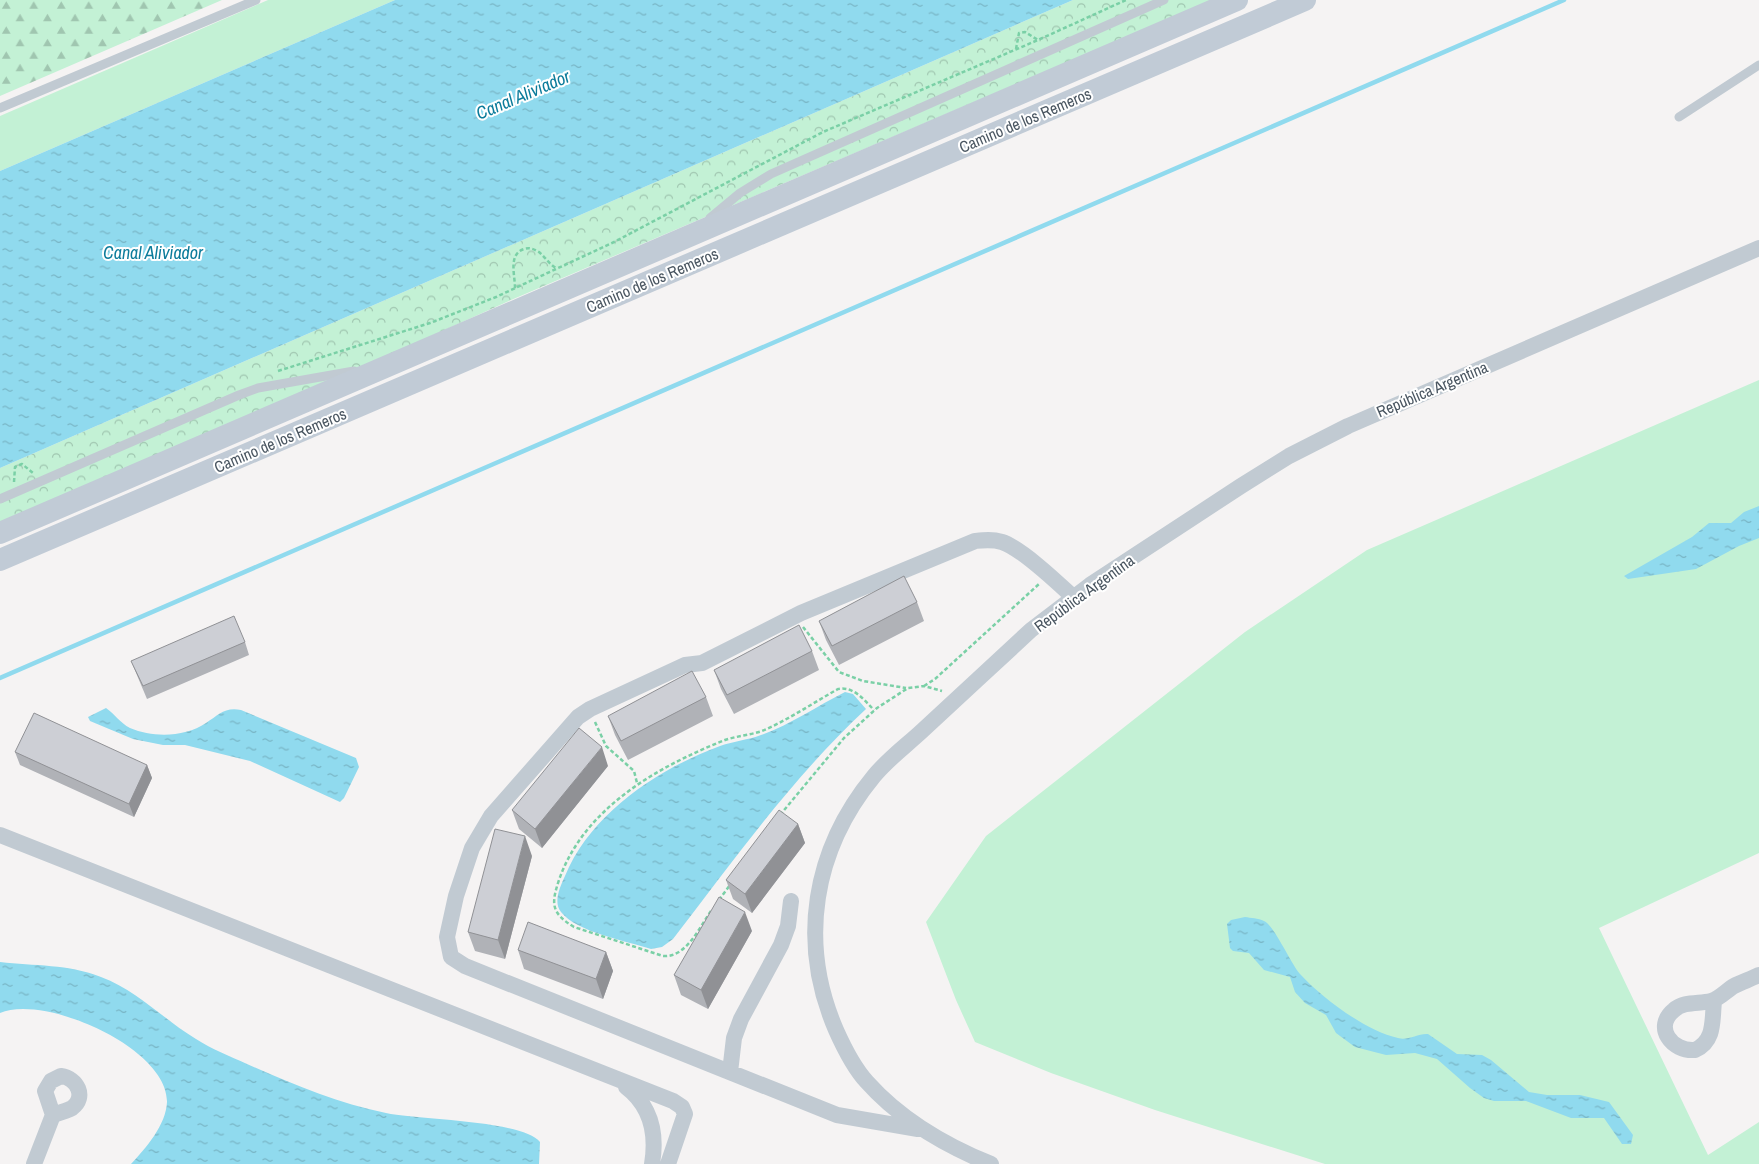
<svg xmlns="http://www.w3.org/2000/svg" width="1759" height="1164" viewBox="0 0 1759 1164" font-family="'Archivo Narrow',sans-serif">
<defs>
<pattern id="forest-firs" width="22" height="20" patternUnits="userSpaceOnUse" patternTransform="scale(1.25)"><rect width="22" height="20" fill="#c3f1d5"/><path d="M5 1l3.5 6h-7zM16 11l3.5 6h-7z" fill="#a0c6b0"/></pattern>
<pattern id="park-crowns" width="20" height="18" patternUnits="userSpaceOnUse" patternTransform="scale(1.25)"><rect width="20" height="18" fill="#c3f1d5"/><path d="M2 6a3 3 0 1 1 6 0M12 15a3 3 0 1 1 6 0" fill="none" stroke="#a0c6b0"/></pattern>
<pattern id="water-ripples" width="26" height="14" patternUnits="userSpaceOnUse" patternTransform="scale(1.25)"><rect width="26" height="14" fill="#90daee"/><path d="M2 4q2-2 4 0t4 0M15 11q2-2 4 0t4 0" fill="none" stroke="#78b4c4"/></pattern>
</defs>
<rect width="100%" height="100%" fill="#f5f3f3"/>
<path fill="#c3f1d5" d="M268 0H395L0 171V116Z
M1759 380V853L1599 928 1708 1155 1759 1122V1164H1325L1155 1110 1051 1073 975 1042 956 1000 926 922 986 836 1245 632 1367 550Z"/>
<path fill="url(#forest-firs)" d="M0 0H222L0 96Z"/>
<path fill="url(#park-crowns)" d="M1073 0H1213L511 300 256 415 0 525V468Z"/>
<path fill="url(#water-ripples)" d="M395 0H1073L0 468V171Z
M1759 506V538L1739 546 1696 569 1628 579 1624 576 1692 537 1709 523H1731L1744 512Z
M845 692 853 694 866 709C792 778 734 860 673 939L662 947 651 949C627 941 576 932 561 912 553 902 560 887 565 876 591 813 658 769 720 746 734 741 748 740 761 735 790 725 817 706 845 692Z
M106 708C115 714 120 723 130 728 154 738 185 737 206 723 219 715 224 707 241 710L356 758 359 767 344 798 340 802 250 761 185 745H163L133 739 90 721 88 717Z
M1245 917C1251 918 1258 918 1264 921 1274 925 1290 962 1300 974 1322 998 1366 1031 1398 1038 1408 1041 1418 1033 1428 1034L1457 1054 1482 1055 1491 1060 1529 1092 1547 1095H1580L1609 1102 1633 1135 1631 1144H1622L1604 1118H1571L1526 1101H1494L1484 1098 1470 1088 1437 1059 1415 1053 1386 1055 1355 1047 1336 1033 1326 1015 1305 1003 1295 992 1290 977 1264 970 1249 953 1233 951 1230 948 1227 924 1231 920Z
M0 962C34 966 69 964 101 977 138 991 163 1019 196 1039 211 1049 230 1056 247 1064 292 1084 337 1103 386 1113 418 1120 523 1120 540 1142L539 1164H131C146 1148 166 1125 167 1102 168 1048 45 994 0 1013Z"/>
<g fill="none" stroke-linecap="round" stroke-linejoin="round">
<path stroke="#90daee" stroke-width="4.5" d="M0 678 1564 0"/>
<path stroke="#7ad0a6" stroke-width="2.5" stroke-dasharray="4 2.5" stroke-linecap="butt" d="M1016 49 1019 33 1025 32 1038 40
M515 288C515 275 508 254 524 249 529 247 534 249 539 252 545 257 549 264 556 268
M278 371 430 323 496 297 614 242 823 132 1038 40 1126 0
M14 482 15 467 22 464 33 473
M803 627 839 672 863 681 906 688
M924 686 935 679 1039 584
M595 722 606 746 634 771 637 783
M780 815 844 738 877 708 908 688 924 686 942 691
M719 900 730 885
M711 911C699 928 686 958 663 956L574 927C551 913 551 904 559 880 584 808 657 767 725 740 737 736 750 735 762 731 788 720 813 703 838 689 854 686 864 700 874 710"/>
<path stroke="#c1cad2" stroke-width="9" d="M0 108 256 0
M1679 117 1759 65
M710 218 740 193 771 174 1164 0
M0 499 239 395 258 388 354 371"/>
<path stroke="#c1cad2" stroke-width="16" d="M0 835 673 1101 682 1107 685 1114 668 1164
M1714 1001C1712 1021 1715 1041 1695 1050 1672 1052 1653 1027 1674 1010 1684 1001 1699 1004 1711 1001 1719 999 1727 990 1734 986 1742 982 1751 979 1759 975
M730 1072 734 1038 741 1019 781 945 788 926 791 901
M61 1076C77 1078 87 1097 72 1108 66 1111 59 1113 53 1115L45 1091 51 1081Z
M626 1087C651 1106 657 1134 652 1164
M918 1129 837 1115 465 966 451 957 447 937 456 896 472 848 491 816 578 717 590 709 685 665 702 663 801 613 975 541C984 540 992 539 1002 542 1021 548 1058 583 1073 597
M34 1164 53 1115
M991 1164C944 1145 901 1120 867 1082 854 1068 844 1048 836 1030 798 942 813 850 874 776 888 759 907 745 923 730 959 697 995 663 1031 630L1090 585 1241 486 1289 456 1348 426 1759 248"/>
<path stroke="#c1cbd6" stroke-width="22" d="M0 533 1237 0
M0 560 1305 0"/>
</g>
<path fill="#b0b2b7" d="M917 602 924 621 839 665 826 640 819 621Z
M245 642 249 655 147 699 131 661Z
M812 651 819 670 734 714 721 689 714 670Z
M706 697 713 716 628 760 615 735 608 716Z
M15 752 147 765 152 778 134 817 20 765Z
M608 766 542 848 519 829 512 810Z
M798 824 805 843 752 913 733 899 726 880Z
M532 856 505 959 475 951 468 932Z
M752 931 708 1009 681 995 674 975Z
M518 950 606 952 613 971 603 999 524 969Z"/>
<path fill="#909195" d="M602 747 608 766 542 848 535 829Z
M147 765 152 778 134 817 129 804Z
M798 824 805 843 752 913 745 894Z
M525 836 532 856 505 959 498 940Z
M745 912 752 931 708 1009 701 990Z
M606 952 613 971 603 999 596 979Z"/>
<path fill="#cdcfd5" stroke="#909195" d="M904 576 917 602 832 646 819 621Z
M234 616 245 642 143 686 131 661Z
M799 625 812 651 727 695 714 670Z
M692 671 706 697 621 741 608 716Z
M34 713 147 765 129 804 15 752Z
M579 728 602 747 535 829 512 810Z
M779 810 798 824 745 894 726 880Z
M495 829 525 836 498 940 468 932Z
M719 897 745 912 701 990 674 975Z
M528 922 606 952 596 979 518 950Z"/>
<g text-anchor="middle" stroke-width="4" stroke-linejoin="round" paint-order="stroke">
<g font-size="16" fill="#4a5661" stroke="#fff">
<text transform="translate(1025 120) rotate(-23)" y="6">Camino de los Remeros</text>
<text transform="translate(652 280) rotate(-23)" y="6">Camino de los Remeros</text>
<text transform="translate(1432 389) rotate(-23)" y="6">República Argentina</text>
<text transform="translate(280 440) rotate(-23)" y="6">Camino de los Remeros</text>
<text transform="translate(1084 593) rotate(-36)" y="6">República Argentina</text>
</g>
<g font-size="18" font-style="italic" fill="#0c7c9b" stroke="#fff">
<text transform="translate(523 95) rotate(-23)" y="6">Canal Aliviador</text>
<text x="153" y="259">Canal Aliviador</text>
</g>
</g>
</svg>
